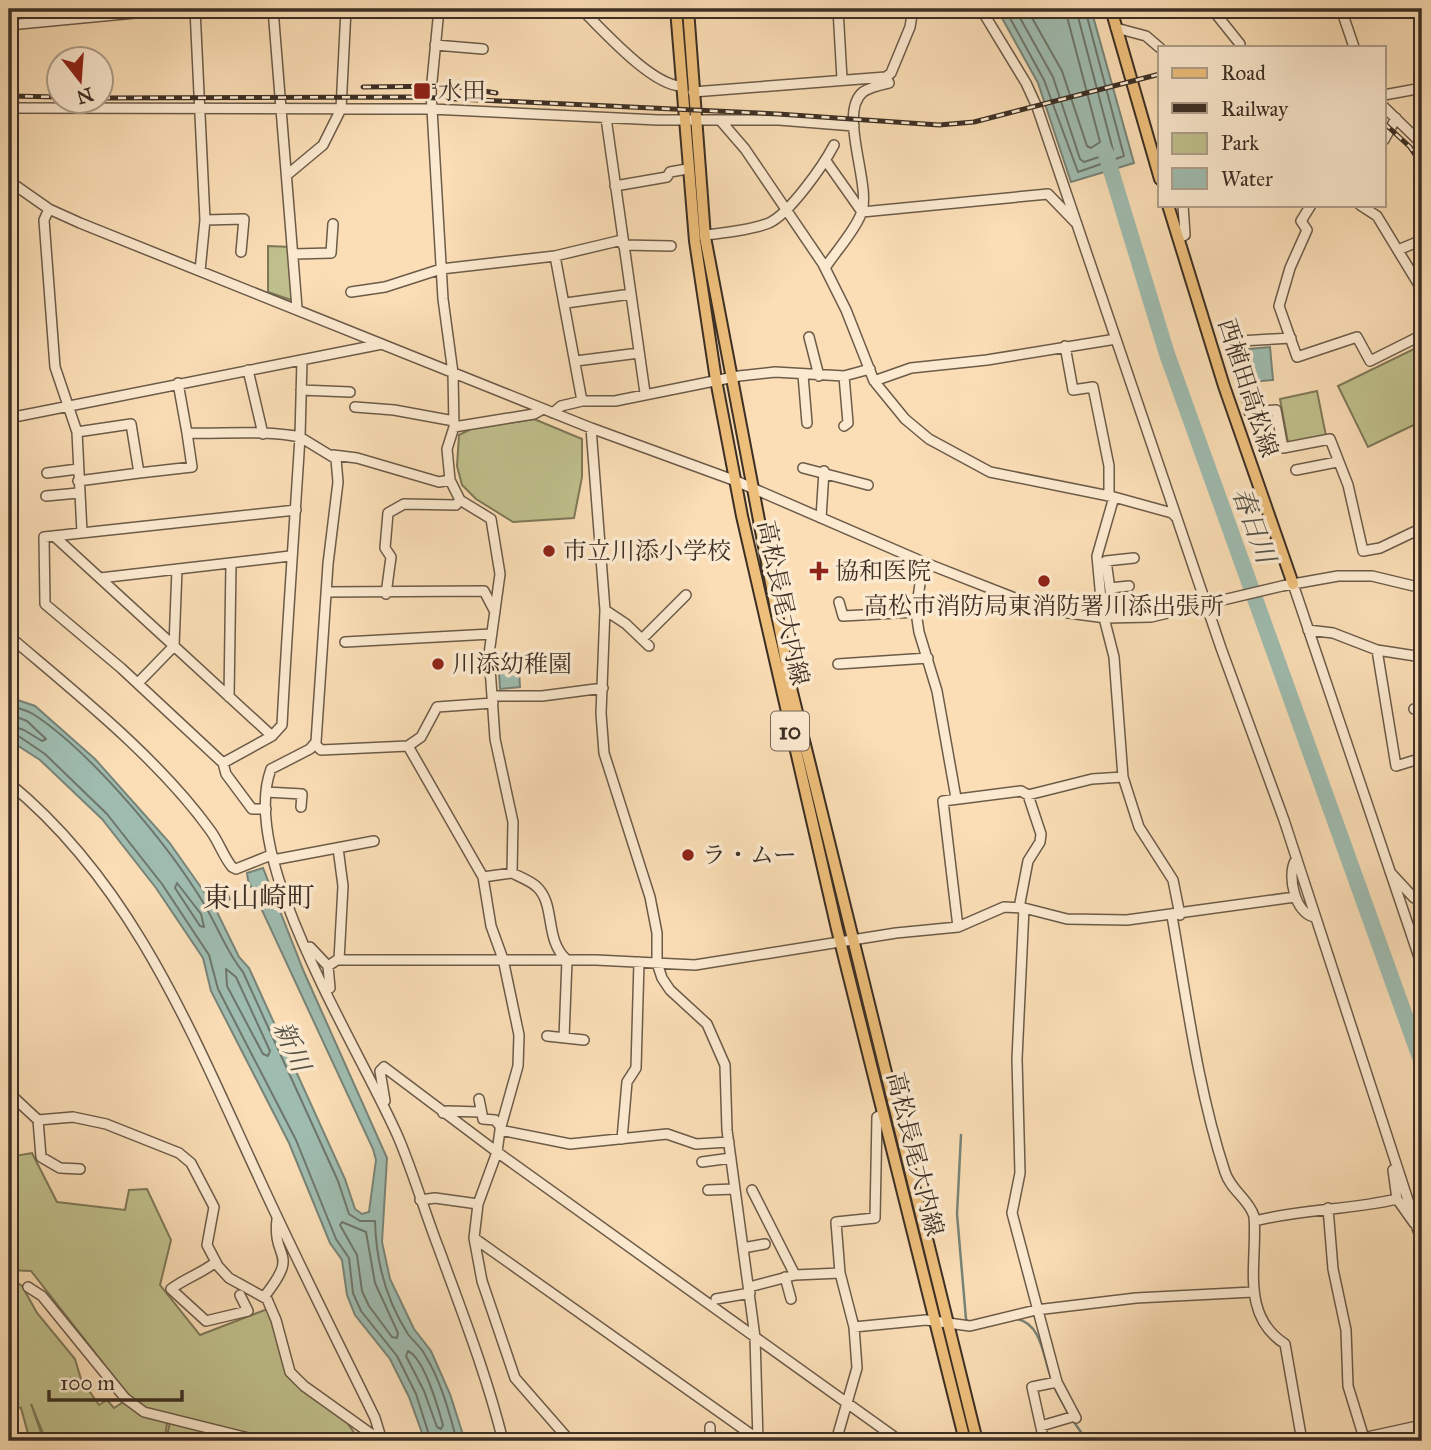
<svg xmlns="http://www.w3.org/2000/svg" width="1431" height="1450" viewBox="0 0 1431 1450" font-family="'IM FELL Great Primer','Noto Serif JP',serif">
<rect width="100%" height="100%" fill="#fbdeb6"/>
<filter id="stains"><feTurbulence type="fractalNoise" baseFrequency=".00286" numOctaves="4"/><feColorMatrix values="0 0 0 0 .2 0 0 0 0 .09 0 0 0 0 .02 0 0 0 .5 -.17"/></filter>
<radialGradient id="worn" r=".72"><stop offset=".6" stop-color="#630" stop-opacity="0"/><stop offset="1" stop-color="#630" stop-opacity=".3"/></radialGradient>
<path fill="#c0c18d" stroke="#7e7859" stroke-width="2" d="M268 246 291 247 290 283 294 301 268 292Z
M1422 345V421L1368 447 1338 386Z
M1317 391 1326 436 1288 443 1280 399Z
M534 419 582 439V477L574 518 513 522 476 499 462 485 457 466 459 435 471 429Z
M32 1153 57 1202 125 1210 129 1190 147 1189 171 1240 160 1285 200 1335 270 1308 286 1375 341 1414 360 1441H166L170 1422 133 1401 31 1271 9 1270V1157Z
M9 1277 22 1286 37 1313 75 1359 81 1379 99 1405 107 1400 114 1408 125 1401 165 1421 167 1424 164 1441H46L31 1404 44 1441H30L21 1408 9 1406Z"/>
<path fill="#9fbcb0" stroke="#778478" stroke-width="2" d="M997 9H1091L1134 163 1071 182 1038 83Z
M1270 347 1273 380 1252 382 1249 349Z
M518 653 520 687 500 689 498 655Z
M9 697 35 706 95 759 169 842 212 903 228 895 230 899 215 908 239 957 249 968 345 1179 355 1209 362 1214 369 1212 376 1160 373 1149 248 880 247 873 263 868 304 972 387 1158 382 1242 390 1279 414 1329 431 1351 450 1394 465 1441H425L409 1397 390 1359 355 1315 347 1295 342 1260 330 1243 289 1143 211 991 203 958 156 888 102 819 40 760 9 740Z"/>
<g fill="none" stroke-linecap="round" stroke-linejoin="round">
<path stroke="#6e766a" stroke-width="2" d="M1005 9 1044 80 1078 172 1124 156 1085 9
M1015 9 1053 77 1080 159 1084 162 1111 153 1113 150 1076 9
M1027 9 1062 71 1087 146 1091 148 1100 142 1065 9
M9 705C17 708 26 710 33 714 89 750 166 842 201 899 216 922 225 950 243 972L338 1181 349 1214 360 1221H375C376 1260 386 1300 408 1334 413 1341 421 1347 425 1355 441 1381 449 1412 457 1441
M9 714 27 721 46 739 42 741 24 730 9 725
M9 734 20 737 45 754 107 814 162 884 209 955 218 989 296 1140 336 1239 349 1258 353 1293 361 1311 397 1356 416 1394 431 1441
M177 883 201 914 204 927 200 926 175 888Z
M226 969 236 977 270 1051 268 1056 263 1054 227 986Z
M342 1222 366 1232 375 1283 398 1333 397 1338 392 1337 369 1306 362 1291 357 1255 340 1225Z
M408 1351C424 1358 438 1407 443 1425L441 1429 437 1427 424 1391 406 1356Z"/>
<path stroke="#778478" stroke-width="2.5" d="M961 1135 957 1214 966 1319 969 1323
M1017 1319C1042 1324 1043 1357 1051 1378
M1054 1387 1068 1413
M1074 1422 1087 1441"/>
<path stroke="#9fbcb0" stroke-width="16" d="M1105 151 1167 354 1422 1063"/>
<defs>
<path id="minor" d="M195 9 205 220 200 271
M273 9 297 308
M439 9 431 92 443 299 453 373 454 427 447 449 450 480 460 500 491 519 500 574 489 654 492 696
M581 9C603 30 651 85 681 86
M838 9 842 79
M981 9 1026 83 1037 107 1221 648 1284 820 1422 1243
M1212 9 1240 44
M1341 9 1354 47
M9 25 177 9
M1116 28 1146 36 1160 48
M435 45 483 49
M693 92 886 77 891 73 910 27 913 9
M1384 95 1422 88
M1384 107 1422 144
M9 108 431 109 658 120H779L854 126
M606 118 645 393
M720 120 745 149 823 264 846 310 874 381 905 419 929 439 990 472 1114 497 1172 513 1177 518
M1384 140 1396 118
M826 161 862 212 1048 194 1077 224
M287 175 323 145 341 109 346 9
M9 181 49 209 80 223 591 428 736 481 923 562 1030 604 1061 612 1106 618 1151 617 1282 586 1338 576H1372L1422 588
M615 186 667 177 670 172 687 169
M1311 205 1301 221 1307 230 1290 268 1279 306 1297 357 1357 337 1370 361 1422 335
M1360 205 1377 216 1422 290
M49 209 44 220 55 367 77 432 82 533
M205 220 244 219 241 252
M705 235C724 233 751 230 769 223 789 214 823 166 834 145
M1178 238 1185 235 1183 205
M623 245 671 246
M1398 250 1422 240
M294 254 331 253 333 224
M555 256 582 401
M825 268C836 251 854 232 861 214 873 187 837 113 863 92 870 87 880 85 889 83L886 77
M351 292 385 287 441 269 555 256 622 240
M566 303 631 294
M809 337 819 376
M1291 338 1240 341 1249 412 1276 410 1283 448 1330 439 1348 485 1363 551 1380 548 1422 528
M1065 346 1073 390 1093 387 1109 466V496
M302 360 300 437 336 459 338 482 328 564 316 742 310 749 271 769C237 860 362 1052 399 1139 414 1175 425 1213 439 1249 462 1312 487 1376 503 1441
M576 361 639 353
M248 370 263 434
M803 375 807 423
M874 381 911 368 987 360 1116 339
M178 383 187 433
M301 390 350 392
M355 407 394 410 454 421
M553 413 561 406 582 401H615L739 376 775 372 844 376 870 369
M9 418 382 344
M844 426 848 423 844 376
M454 427 534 414 543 409
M591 428 605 610 601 713 604 753 650 897 657 933V963L662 978 670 990 707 1024 725 1065 727 1130 755 1337 758 1441
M77 432 131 424 139 473 78 481
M333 455 357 458 439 482 450 480
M803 468 868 485
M1296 470 1337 462
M47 473 78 469
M139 473 192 467 187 433C224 434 265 430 300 437 294 533 287 629 282 725L272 736 223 763 121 668 45 604 44 537 296 510
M46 496 78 493
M1114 497 1097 556 1102 610 1114 657 1123 777 1139 827 1173 880 1180 915
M821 518 824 471
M54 536 174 646 138 683
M923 562 916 612 919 632 937 691 956 798
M177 569 174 646 272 736
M100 578 290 556
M1293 584 1422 966
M1110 588 1129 586
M326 592 484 591 495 612
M386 594 391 557 385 548 388 513 404 504 456 505 460 500
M839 602 843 616 916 612
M605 610 626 624 649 646
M1114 618 1106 561 1134 558
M1308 630 1333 633 1377 650 1422 657
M9 636C77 694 158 758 210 830 219 842 223 856 232 867L236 869 271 855
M642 639 686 595
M345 642 491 634
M1377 650 1396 766 1422 758
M838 664 928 658
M229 697 231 563
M1414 709H1422
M315 744 321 750 408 746 483 877 512 873
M408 746 421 737 437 707 493 703
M223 763 226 774 252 809H266
M9 783C134 885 193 1036 259 1178 296 1259 336 1338 375 1418L382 1441
M266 792 302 794 301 807
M338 848 343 886 339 960
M273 860 374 841
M1295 861C1287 876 1295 913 1314 917
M1390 872 1414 898 1422 900
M483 877 491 926 503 959 519 1035 518 1066 500 1130
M1019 908 1028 861 1040 842 1041 834 1028 795
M1024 908 1017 1059 1020 1173 1012 1213 1057 1382 1076 1418
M1172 916C1187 1002 1198 1090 1225 1172 1231 1191 1248 1198 1254 1216 1258 1262 1239 1314 1285 1344L1302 1441
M958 927 943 801 1021 791 1028 795 1092 779 1123 777
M310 947 328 966
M330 988 328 966 337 960H596L695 965 896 933 958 927 1004 907 1024 908 1067 919 1127 920 1295 897
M547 1036 584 1040
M564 1038 567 960C544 940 556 905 537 887 531 881 520 877 512 873L513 822 495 739 492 696H542L603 688
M9 1093 38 1120 73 1117 106 1124 179 1153 191 1163 214 1207 207 1245 218 1266 229 1278 267 1299 276 1320 290 1372 304 1386 381 1441
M479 1099 483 1119 495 1120 501 1127
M385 1101 380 1071 384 1067 497 1152 500 1130 570 1144 667 1134 696 1144 729 1142
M443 1113 447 1111 480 1112
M883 1114 877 1117 875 1218 836 1222 840 1273 854 1327 926 1320 970 1326 1036 1310 1136 1298 1253 1292
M38 1120 41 1157 60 1168 80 1169
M622 1139 627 1082 636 1068 639 962
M702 1162 731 1158
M1393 1170 1397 1199 1414 1223
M708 1190 735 1189
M752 1190 795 1275
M420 1200 435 1198 478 1204 497 1152 900 1441
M478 1204 474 1238 482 1281 515 1378 570 1441
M1328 1208 1333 1269 1346 1330 1348 1386 1364 1438
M1255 1221C1301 1209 1350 1210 1397 1199
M474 1238 759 1440
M743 1248 765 1244
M216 1262C200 1274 186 1278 171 1289L206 1321 248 1311 240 1295
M785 1277 791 1299
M28 1287 42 1296 125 1398 144 1412 260 1441
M749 1287 795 1275 840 1273
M264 1297C301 1250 272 1262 277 1219
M716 1299 750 1293
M1041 1426 1075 1416
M710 1427V1441
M836 1441 857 1368 854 1327
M1044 1441 1032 1387 1057 1382
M1349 1441 1422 1425"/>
<path id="major" d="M676 9 695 241 716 380 742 516 837 929 965 1441
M688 9 705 237 791 688 977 1441
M1111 9 1160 179
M1168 205 1224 386 1293 584"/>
</defs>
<use href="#minor" stroke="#6c5b49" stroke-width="12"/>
<use href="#major" stroke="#3c2f25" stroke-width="14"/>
<use href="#minor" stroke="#fcead0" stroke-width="9"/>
<use href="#major" stroke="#eebf7b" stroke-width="10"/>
<defs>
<path id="rail" d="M363 87 453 86 496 93
M9 96 60 97
M102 98 417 97 778 114 939 125 974 122 1160 74
M1384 123 1410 147 1422 165"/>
</defs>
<use href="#rail" stroke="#3c2f25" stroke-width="5"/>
<use href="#rail" stroke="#fcead0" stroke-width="2.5" stroke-dasharray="8" stroke-linecap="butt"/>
</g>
<g fill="#8f2418" stroke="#fcead0" stroke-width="2.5">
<rect x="413" y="82" width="18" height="18" rx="3.5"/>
<circle cx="549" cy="551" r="7"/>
<path d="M815.5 560.5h7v7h7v7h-7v7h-7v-7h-7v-7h7z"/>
<circle cx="1044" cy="581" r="7"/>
<circle cx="438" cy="664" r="7"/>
<circle cx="688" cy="855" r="7"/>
</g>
<g text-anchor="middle" stroke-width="7" stroke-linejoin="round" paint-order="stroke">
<rect fill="#fcead0" stroke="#766758" stroke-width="2" x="771" y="711.5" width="38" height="39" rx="5"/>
<g font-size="23" font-weight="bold" fill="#3c2f25">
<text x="790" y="739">10</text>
</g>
<g font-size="24" fill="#3c2f25" stroke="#fcead0" text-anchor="start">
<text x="438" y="99">水田</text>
<text x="563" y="559">市立川添小学校</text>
<text x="835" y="579">協和医院</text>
<text x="1044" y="614" text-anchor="middle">高松市消防局東消防署川添出張所</text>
<text x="452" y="672">川添幼稚園</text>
<text x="702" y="863">ラ・ムー</text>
</g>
<g font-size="24" fill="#3c2f25" stroke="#fcead0">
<text transform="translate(1248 388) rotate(72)" y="8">西植田高松線</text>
<text transform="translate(783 603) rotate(78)" y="8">高松長尾大内線</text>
<text transform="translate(915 1154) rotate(76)" y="8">高松長尾大内線</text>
</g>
<g font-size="26" font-style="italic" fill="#555248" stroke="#fcead0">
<text transform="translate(1254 525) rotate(70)" y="9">春日川</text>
<text transform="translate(292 1046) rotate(66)" y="9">新川</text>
</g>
<g font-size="28" fill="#3c2f25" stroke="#fcead0">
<text x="259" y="907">東山崎町</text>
</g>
</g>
<rect width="1431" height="1450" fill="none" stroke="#fbdeb6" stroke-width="35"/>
<rect x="10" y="10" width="1410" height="1429" fill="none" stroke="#3c2f25" stroke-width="3.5"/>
<rect x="18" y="18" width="1396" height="1415" fill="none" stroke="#3c2f25" stroke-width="2"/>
<rect x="1158" y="46" width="228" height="161" fill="#fcead0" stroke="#af9f8c" stroke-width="2"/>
<rect x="1172" y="68" width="35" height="10" fill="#eebf7b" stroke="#af9f8c" stroke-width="2"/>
<text x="1221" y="80" font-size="21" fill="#3c2f25">Road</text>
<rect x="1172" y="103" width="35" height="10" fill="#3c2f25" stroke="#af9f8c" stroke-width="2"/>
<text x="1221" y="116" font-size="21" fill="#3c2f25">Railway</text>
<rect x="1172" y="133" width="35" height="21" fill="#c0c18d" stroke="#af9f8c" stroke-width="2"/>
<text x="1221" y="150" font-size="21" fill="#3c2f25">Park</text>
<rect x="1172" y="168" width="35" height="21" fill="#9fbcb0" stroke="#af9f8c" stroke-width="2"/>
<text x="1221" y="186" font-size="21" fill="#3c2f25">Water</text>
<g transform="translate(80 80) rotate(163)"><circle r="33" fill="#fcead0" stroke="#af9f8c" stroke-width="2"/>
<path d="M0-5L12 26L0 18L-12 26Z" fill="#8f2418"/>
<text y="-10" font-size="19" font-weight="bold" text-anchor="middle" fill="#3c2f25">N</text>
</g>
<path d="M49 1390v10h133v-10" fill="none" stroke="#3c2f25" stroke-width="3.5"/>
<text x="60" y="1390" font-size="21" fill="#3c2f25" stroke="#fcead0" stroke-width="5" paint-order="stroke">100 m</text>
<rect width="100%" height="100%" filter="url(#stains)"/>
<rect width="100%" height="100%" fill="url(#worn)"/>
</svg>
